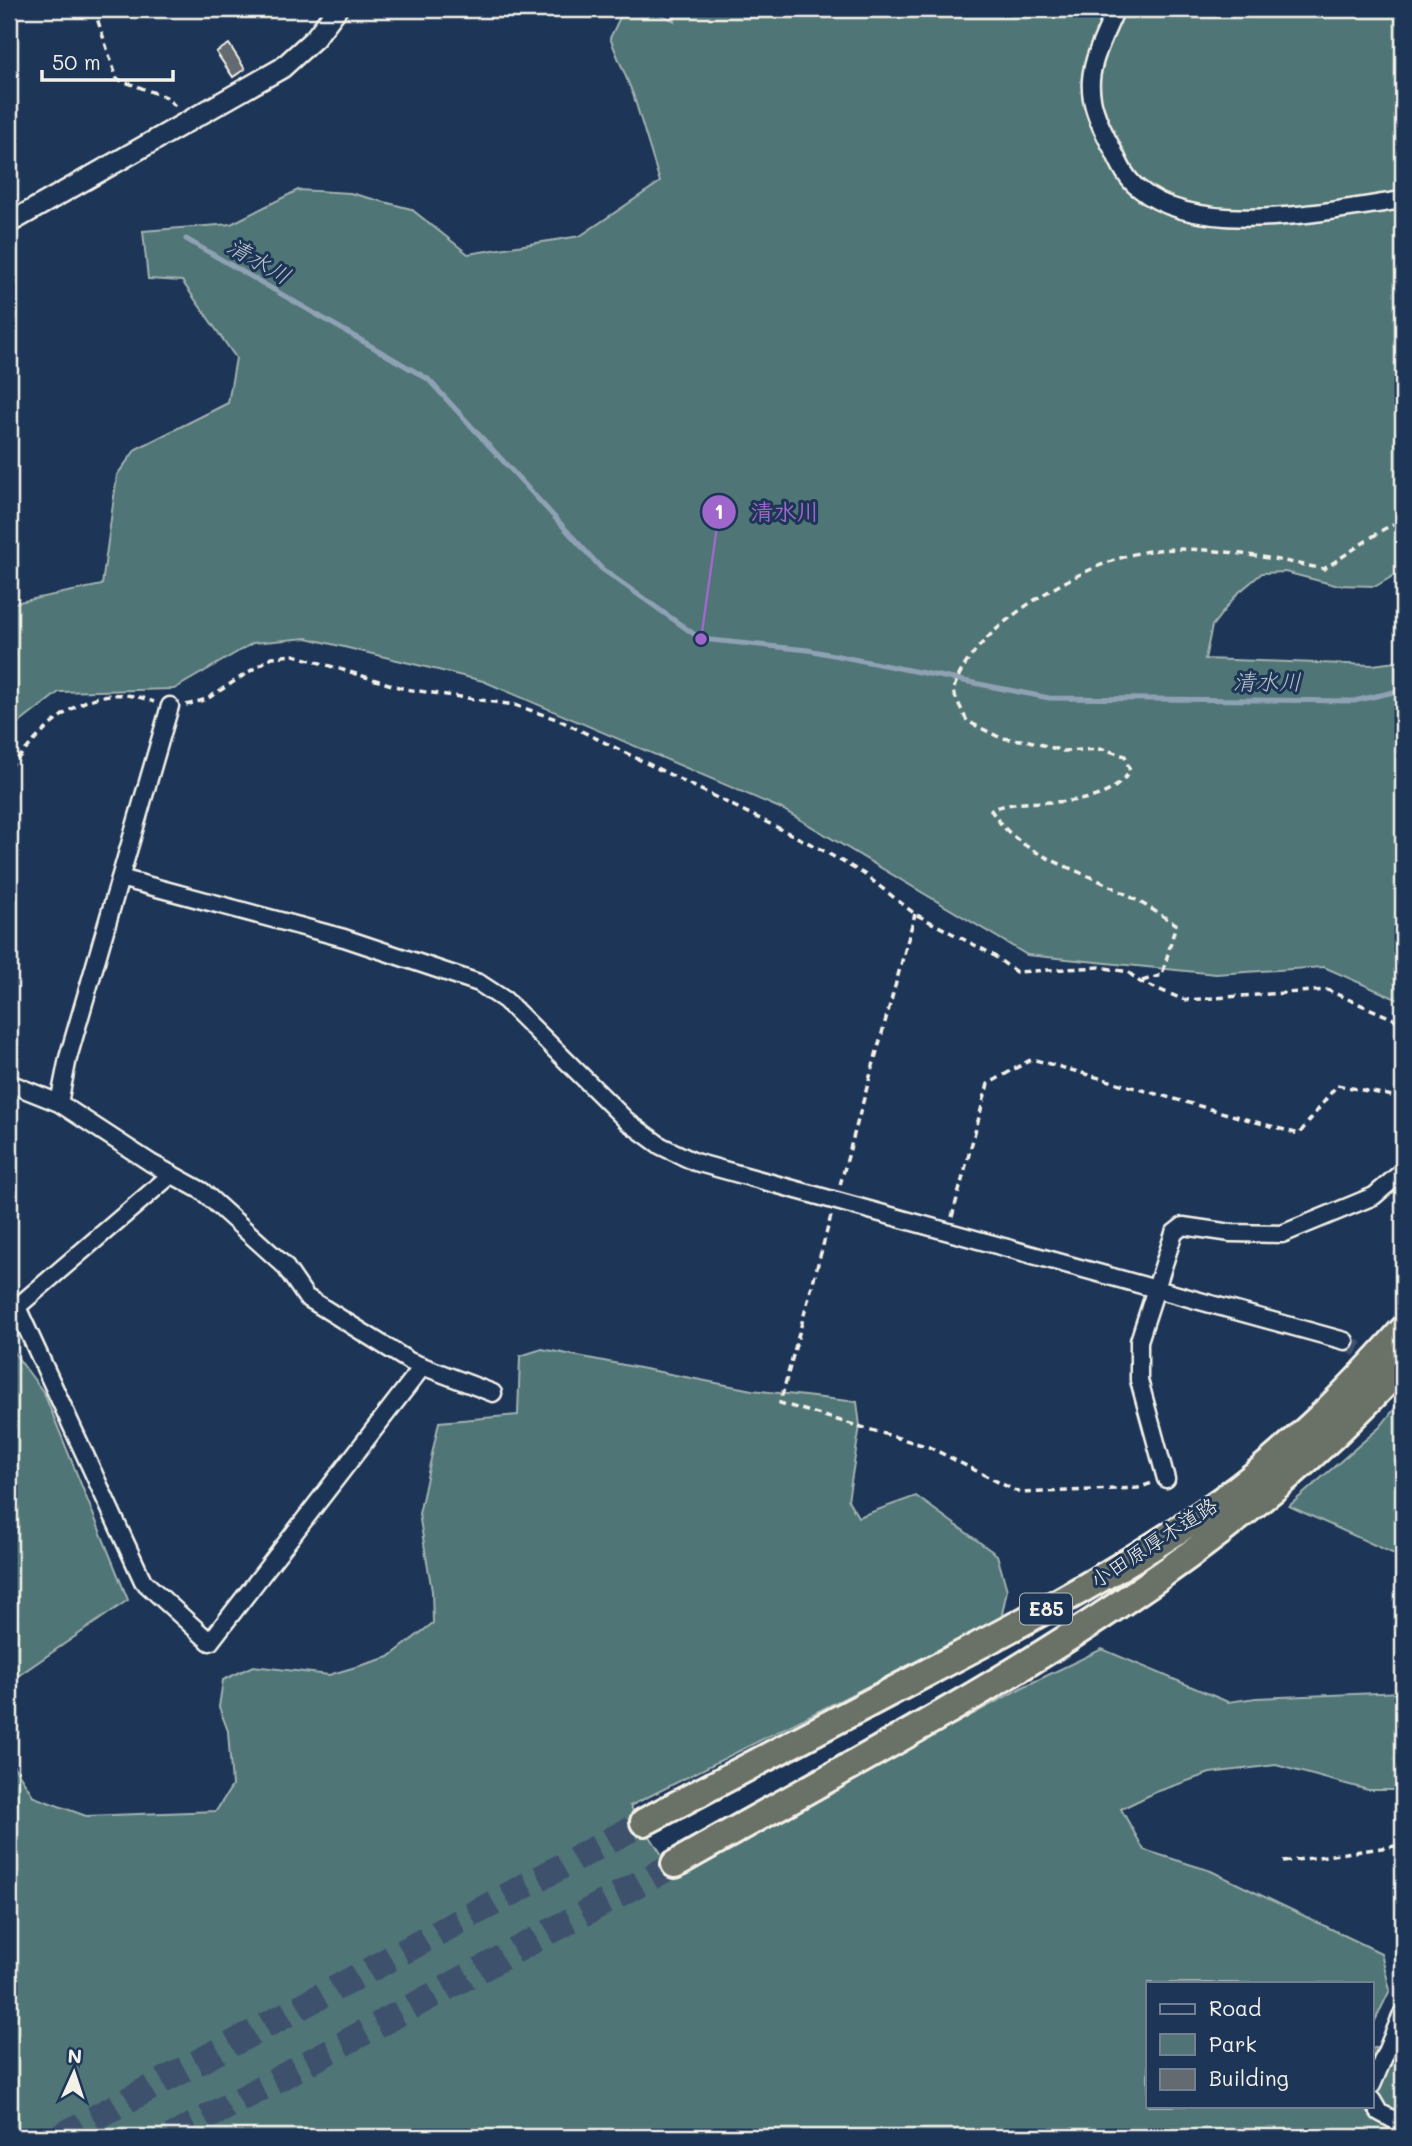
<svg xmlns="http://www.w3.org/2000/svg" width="1412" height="2146" viewBox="0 0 1412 2146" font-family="Mali,'Klee One',sans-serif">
<rect width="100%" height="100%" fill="#1d3557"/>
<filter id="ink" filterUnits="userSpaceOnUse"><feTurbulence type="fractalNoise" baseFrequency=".0143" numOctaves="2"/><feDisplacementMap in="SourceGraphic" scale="14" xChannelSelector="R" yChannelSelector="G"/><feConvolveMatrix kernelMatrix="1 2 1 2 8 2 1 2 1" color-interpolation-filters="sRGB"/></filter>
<g filter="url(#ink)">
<path fill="#507476" stroke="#a2b2af" stroke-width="2" d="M624 9H648L675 21 676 9H1403V570L1376 586 1335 585 1285 572 1262 573 1237 594 1212 626 1205 659 1373 665 1403 661V1002L1324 967 1216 974 1027 955 782 809 483 681 307 638 253 643 174 689 59 692 9 731V604L102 585 117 475 136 449 228 403 236 358 182 281 148 279 143 231 231 224 298 190 350 193 411 209 468 254 580 236 660 182 633 94 610 38Z
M9 1346 44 1393 128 1600 9 1682Z
M542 1349 752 1390 857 1402 860 1426 848 1500 858 1517 916 1496 997 1555 1007 1590 1001 1619 630 1806 676 1876 1021 1688 1102 1649 1228 1702 1256 1698 1403 1692V1790H1368L1276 1765 1210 1773 1156 1792 1121 1809 1144 1850 1211 1871 1381 1953 1390 1990 1372 2027V1983H1148V2106H1372V2049L1403 2037V2137H9V1759L34 1797 86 1816 216 1811 232 1786 228 1731 219 1707 223 1680 253 1666 329 1675 389 1657 433 1623 432 1591 419 1514 439 1422 518 1415 520 1356Z
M1403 1398V1558L1289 1506 1380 1427Z"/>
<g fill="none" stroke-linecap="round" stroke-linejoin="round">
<path stroke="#8fa2b4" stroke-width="5" d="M186 239 428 379 602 569 701 639 808 650 1049 698 1354 701 1403 690"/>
</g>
<path fill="#646b70" stroke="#f4f1e8" stroke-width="2" d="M229 44 245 69 233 77 216 52Z"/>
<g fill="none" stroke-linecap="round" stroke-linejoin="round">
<path stroke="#3d516d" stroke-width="16" stroke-dasharray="16 8" stroke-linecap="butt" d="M1345 1341 1381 1364"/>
<path stroke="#3d516d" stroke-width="26" stroke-dasharray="26 13" stroke-linecap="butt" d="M59 2137 644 1822
M171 2137 675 1864"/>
<defs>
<path id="minor" d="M1116 9C1089 69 1078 87 1112 148 1119 162 1125 178 1138 188 1200 240 1330 210 1403 200
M120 878 344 938 479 983 505 1000 628 1122 661 1146 695 1162 1345 1341
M9 1083 59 1103 151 1163 202 1191 284 1265 306 1297 409 1361 493 1393
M59 1103 68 1058 170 706
M172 1174 17 1307 143 1581 210 1642 423 1366
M1166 1479 1139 1380V1341L1174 1233 1183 1226 1231 1233 1282 1234 1374 1196 1403 1171
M1372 2085 1403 2012
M1372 2100 1379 2112 1403 2125"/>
<path id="tertiary" d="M9 223 282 68 315 38 337 9"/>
<path id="trunk" d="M644 1822C739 1772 834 1722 930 1671 1030 1619 1130 1566 1222 1500 1290 1451 1348 1392 1403 1330
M675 1864C930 1719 1204 1586 1403 1364"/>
</defs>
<use href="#minor" stroke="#f4f1e8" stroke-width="21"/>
<use href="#tertiary" stroke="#f4f1e8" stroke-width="24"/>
<use href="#trunk" stroke="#f4f1e8" stroke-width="32"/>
<path stroke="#f4f1e8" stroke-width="3.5" stroke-dasharray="7 5" stroke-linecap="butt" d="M94 9 117 79 166 97 176 107
M1131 16 1140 9
M186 705 207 699 272 657 294 655 405 689 515 705 559 720 817 847 864 874 915 914 990 953 1016 972 1100 967 1128 972 1140 982 1185 1000 1327 990 1403 1023
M9 768C50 724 87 676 154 702
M1142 981 1162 975 1176 924C1153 910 1131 896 1106 884 1064 864 1016 852 991 810 1031 792 1099 818 1130 771L1125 756 1103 749 1063 751 1029 741 1001 738 967 721 953 692C968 628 1087 560 1149 551 1203 544 1270 558 1324 569L1384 529 1403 520
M840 1185 915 914
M831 1216 780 1403 929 1447 1020 1493 1138 1488 1152 1483
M952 1217 988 1084 1032 1059 1299 1134 1337 1085 1403 1098
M1283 1862 1403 1845"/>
<use href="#minor" stroke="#1d3557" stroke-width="16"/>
<use href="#tertiary" stroke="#1d3557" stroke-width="19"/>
<use href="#trunk" stroke="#6a7166" stroke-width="26"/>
</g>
</g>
<g text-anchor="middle" stroke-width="6" stroke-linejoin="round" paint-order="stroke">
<rect fill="#1d3557" stroke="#b4b9bc" stroke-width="2" x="1020" y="1593.5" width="52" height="31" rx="5"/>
<g font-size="19" font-weight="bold" fill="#f4f1e8">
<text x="1046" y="1616">E85</text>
</g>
<g font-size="21" fill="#f4f1e8" stroke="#1d3557">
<text transform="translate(1154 1543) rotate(-33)" y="7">小田原厚木道路</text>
</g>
<g font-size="23" font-style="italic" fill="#b9c3ca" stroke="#1d3557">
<text transform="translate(259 261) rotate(30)" y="8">清水川</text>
<text x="1267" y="690">清水川</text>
</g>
</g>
<path fill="none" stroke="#9f67cb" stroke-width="2.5" d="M701 639L719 512"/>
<g fill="#9f67cb" stroke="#1d3557" stroke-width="2.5">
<circle cx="701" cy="639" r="7"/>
<circle cx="719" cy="512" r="18"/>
</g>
<g font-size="21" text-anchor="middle" font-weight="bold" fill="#fff">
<text x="719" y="519">1</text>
</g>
<g font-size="23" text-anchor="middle" font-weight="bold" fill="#9f67cb" stroke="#1d3557" stroke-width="6" stroke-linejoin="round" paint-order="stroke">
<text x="785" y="520">清水川</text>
</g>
<rect width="1412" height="2146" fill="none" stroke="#1d3557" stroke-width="35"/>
<rect x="18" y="18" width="1377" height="2111" fill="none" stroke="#f4f1e8" stroke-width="2.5" filter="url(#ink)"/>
<rect x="1146" y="1982" width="228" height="126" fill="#1d3557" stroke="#738091" stroke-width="2"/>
<rect x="1160" y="2004" width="35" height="10" fill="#1d3557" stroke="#738091" stroke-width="2"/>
<text x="1209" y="2016" font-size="21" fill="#f4f1e8">Road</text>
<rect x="1160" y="2034" width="35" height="21" fill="#507476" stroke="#738091" stroke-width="2"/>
<text x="1209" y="2052" font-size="21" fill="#f4f1e8">Park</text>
<rect x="1160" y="2069" width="35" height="21" fill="#646b70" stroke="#738091" stroke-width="2"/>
<text x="1209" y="2086" font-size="21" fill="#f4f1e8">Building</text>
<g transform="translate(74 2073) rotate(3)" stroke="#1d3557" stroke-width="5" paint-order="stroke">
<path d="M0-5L12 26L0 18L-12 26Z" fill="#f4f1e8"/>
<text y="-10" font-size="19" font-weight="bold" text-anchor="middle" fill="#f4f1e8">N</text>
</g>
<path d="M42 70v10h131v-10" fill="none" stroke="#f4f1e8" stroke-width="3.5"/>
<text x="52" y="70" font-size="21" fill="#f4f1e8" stroke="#1d3557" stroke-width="5" paint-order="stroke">50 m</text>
</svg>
